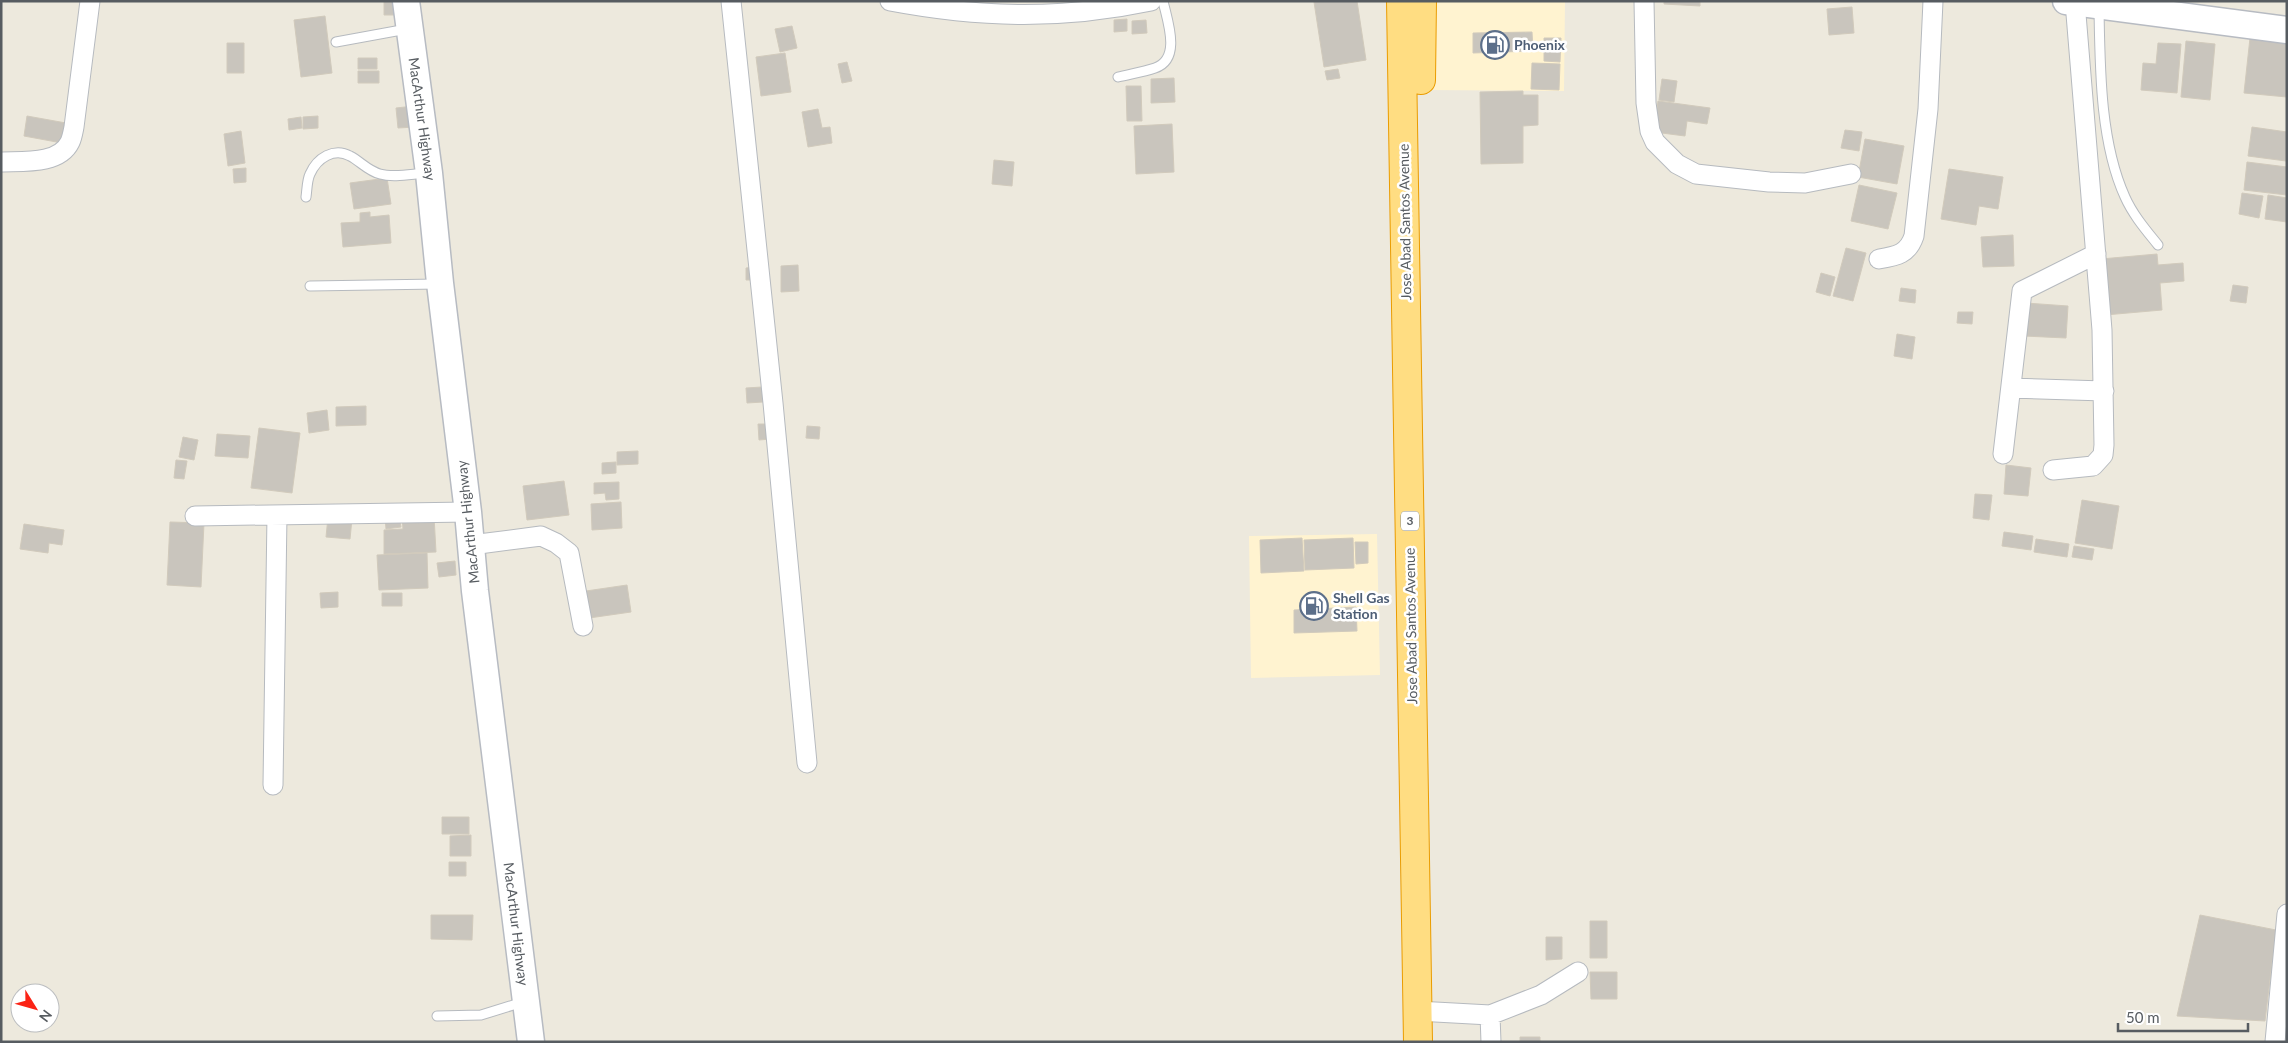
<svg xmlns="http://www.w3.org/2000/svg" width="2288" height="1043" viewBox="0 0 2288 1043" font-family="Lato,sans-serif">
<rect width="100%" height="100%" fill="#ede9dd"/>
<path fill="#fff3d0" d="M1428 1H1565L1564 91 1426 90Z
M1377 534 1380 675 1251 678 1249 536Z"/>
<path fill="#c9c5bd" stroke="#d1cabc" d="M384 1H398V15H384Z
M1321 1H1357L1366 60 1324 67 1314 2Z
M1664 1H1700V6L1664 4Z
M1852 7 1854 33 1829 35 1827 9Z
M325 16 332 73 301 77 294 20Z
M1127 19V31L1114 32V20Z
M1146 20 1147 33 1132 34V21Z
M792 26 797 48 780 52 775 29Z
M1532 32 1533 51 1473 53V33Z
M1544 38H1561L1560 62 1544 61Z
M2250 38 2287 42V97L2244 93Z
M2186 41 2215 44 2210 100 2181 97Z
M227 43H244V73H227Z
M2158 43 2181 44 2177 93 2141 90 2143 63 2156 64Z
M785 53 791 92 761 96 756 57Z
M358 58H377V69H358Z
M847 62 852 81 842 83 838 64Z
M1532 63 1560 64 1559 90 1531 89Z
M1338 69 1340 78 1327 80 1325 71Z
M358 71H379V83H358Z
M1174 78 1175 102 1151 103V79Z
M1662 79 1677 81 1674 102 1659 100Z
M1126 86H1141L1142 121H1127Z
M1523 91V95H1538V125L1523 126V163L1481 164 1480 92Z
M1658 101 1710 108 1707 124 1687 121 1685 136 1654 132Z
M414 106 415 127 398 128 396 108Z
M818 109 822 128 830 127 832 143 808 147 802 112Z
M27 116 66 123 62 143 24 136Z
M318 116V128L303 129V117Z
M301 117 302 128 289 130 288 119Z
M1172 124 1174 172 1136 174 1134 126Z
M2252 127 2287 132 2286 161 2248 156Z
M1845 130 1862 132 1859 151 1841 148Z
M241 131 245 163 228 166 224 134Z
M1865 139 1904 146 1897 184 1858 177Z
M994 160 1014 162 1012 186 992 184Z
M2247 162 2287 167V195L2244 190Z
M246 168V182L234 183 233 169Z
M1949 169 2003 177 1998 209 1979 206 1976 225 1941 219Z
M387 178 391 204 354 209 350 183Z
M1859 185 1897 193 1888 229 1851 221Z
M2242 193 2263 196 2259 218 2239 214Z
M2268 195 2287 198V222L2265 219Z
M370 212V217L389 215 391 243 343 247 341 223 360 222V213Z
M2013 235 2014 266 1983 267 1981 237Z
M1846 248 1866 253 1853 301 1833 296Z
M2157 254 2158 265 2183 263 2184 281 2160 283 2162 310 2105 315 2101 259Z
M798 265 799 291 781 292V266Z
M756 267V280H746V268Z
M1821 273 1835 277 1830 296 1816 292Z
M2233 285 2248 287 2246 303 2230 301Z
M1901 288 1916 290 1915 303 1899 301Z
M2026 303 2068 306 2066 338 2024 336Z
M1958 312H1973L1972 324 1957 323Z
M1897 334 1915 337 1912 359 1894 356Z
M762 387 763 402 747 403 746 388Z
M366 406V425L336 426V407Z
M327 410 329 430 309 433 307 413Z
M758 424H771V439L759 440Z
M807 426 820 427 819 439 806 438Z
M259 428 300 433 292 493 251 488Z
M217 434 250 436 248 458 215 456Z
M183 437 198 440 194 460 179 457Z
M638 451V464L617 465V452Z
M176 460 187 461 184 479 174 478Z
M616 462V473L602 474V463Z
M2006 465 2031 468 2028 496 2004 494Z
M564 481 569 515 527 520 523 486Z
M619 482V499L606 500 605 493 594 494V483Z
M1975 494 1992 495 1989 520 1973 518Z
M2082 500 2119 506 2112 549 2075 543Z
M621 502 622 528 592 530 591 504Z
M399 516 401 527 386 529 385 518Z
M434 516 436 552 384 554V530L403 529 402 517Z
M328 517 352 519 350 539 326 537Z
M170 522 204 523 201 587 167 585Z
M24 524 64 530 62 545 49 543 48 553 20 549Z
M2004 532 2033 536 2031 550 2002 546Z
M1302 538 1304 571 1261 573 1260 540Z
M1353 538 1354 568 1305 570 1304 540Z
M2036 539 2069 544 2067 557 2034 552Z
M1355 542H1368V563L1356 564Z
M2074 546 2094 549 2092 560 2072 557Z
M427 553 428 588 379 590 377 555Z
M455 561 456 575 439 577 437 563Z
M627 585 631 612 589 618 586 591Z
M338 592V607L321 608 320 593Z
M382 593H402V606H382Z
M1356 607 1357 631 1294 633V610Z
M442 817H469V834H442Z
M471 835V856H450V836Z
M449 862H466V876H449Z
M431 915H473L472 940 431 939Z
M2200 915 2276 930 2265 1021 2177 1016Z
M1590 921H1607V958H1590Z
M1546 937H1562V959L1546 960Z
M1590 972H1617V999H1591Z
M1520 1037H1540V1042H1520Z"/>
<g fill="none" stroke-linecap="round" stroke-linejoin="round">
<defs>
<path id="lane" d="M2099 8C2100 68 2100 142 2125 197 2133 215 2146 230 2158 245
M336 42 407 29
M1118 77C1130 74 1143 72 1155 68 1182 59 1167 20 1163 1
M306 197C307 190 307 180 310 174 317 158 334 147 350 156 360 161 368 171 380 174 394 178 411 174 426 173
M310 286 438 284
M437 1016 481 1015 523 1002"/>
<path id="street" d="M731 1 773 403 807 763
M890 1C980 18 1061 20 1151 1
M1644 1 1646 103 1650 131 1655 142 1677 164 1696 174 1769 182 1805 183 1851 174
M1 162C22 161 59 165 70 142 72 138 73 132 74 127L90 1
M1879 259C1897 256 1908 254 1914 236L1928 109 1933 1
M2011 388 2104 391
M2003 454 2022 291 2096 254
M2053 470 2093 466 2103 455 2104 445 2102 330 2075 2
M195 516 468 512
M471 545 541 536 556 543 569 553 583 626
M273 785 277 515
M1417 1011 1490 1015 1541 995 1578 972
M1490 1015 1491 1042
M2275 1042 2287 914"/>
<path id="secondary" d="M406 1 429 173 440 283 468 512 475 591 531 1042
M2066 1 2287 30"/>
<path id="highway" d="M1401 1 1418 1042
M1421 80 1422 1"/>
</defs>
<use href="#lane" stroke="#b6babf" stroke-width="11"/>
<use href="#street" stroke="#b6babf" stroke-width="21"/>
<use href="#secondary" stroke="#b7bbc2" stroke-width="29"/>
<use href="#highway" stroke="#ea9c00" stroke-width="30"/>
<use href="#lane" stroke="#fff" stroke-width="9"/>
<use href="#street" stroke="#fff" stroke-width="19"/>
<use href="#secondary" stroke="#fff" stroke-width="26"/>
<use href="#highway" stroke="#ffdd82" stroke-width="28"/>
</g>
<defs>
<symbol id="fuel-ring" viewBox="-11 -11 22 22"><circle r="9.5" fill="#fff" stroke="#5c6f8a" stroke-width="1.5"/><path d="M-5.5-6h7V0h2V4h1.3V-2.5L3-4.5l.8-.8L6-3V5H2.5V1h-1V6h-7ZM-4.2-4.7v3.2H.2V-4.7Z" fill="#5c6f8a"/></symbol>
</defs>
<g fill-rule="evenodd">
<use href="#fuel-ring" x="1479" y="29" width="32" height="32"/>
<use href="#fuel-ring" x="1298" y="590" width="32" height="32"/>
</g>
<g text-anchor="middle" stroke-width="5" stroke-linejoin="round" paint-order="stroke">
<rect fill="#fff" stroke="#898d90" stroke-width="1" x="1401" y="511.5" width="18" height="19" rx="4"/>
<g font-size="12" font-weight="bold" fill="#575c61">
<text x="1410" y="525">3</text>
</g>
<g font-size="14" font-weight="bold" fill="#4e5e75" stroke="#fff" text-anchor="start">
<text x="1514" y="50">Phoenix</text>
<text x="1333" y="603">Shell Gas<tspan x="1333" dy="16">Station</tspan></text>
</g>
<g font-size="14" fill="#575c61" stroke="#fff">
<text transform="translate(422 119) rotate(82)" y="5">MacArthur Highway</text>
<text transform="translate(1405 222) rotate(-91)" y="5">Jose Abad Santos Avenue</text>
<text transform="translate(468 522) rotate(-96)" y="5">MacArthur Highway</text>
<text transform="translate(1411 626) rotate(-91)" y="5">Jose Abad Santos Avenue</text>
<text transform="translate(516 924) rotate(83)" y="5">MacArthur Highway</text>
</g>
</g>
<rect width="2288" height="1043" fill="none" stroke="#575c61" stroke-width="5"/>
<g transform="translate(35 1008) rotate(127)"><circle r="24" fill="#ffffff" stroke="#bcbec0"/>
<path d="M0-4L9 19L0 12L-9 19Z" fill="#fb2315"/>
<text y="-8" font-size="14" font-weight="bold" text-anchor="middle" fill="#575c61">N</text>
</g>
<path d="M2118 1023v8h130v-8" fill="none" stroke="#575c61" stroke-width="2.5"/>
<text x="2126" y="1023" font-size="15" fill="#575c61" stroke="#ffffff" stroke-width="4" paint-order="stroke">50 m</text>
</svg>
